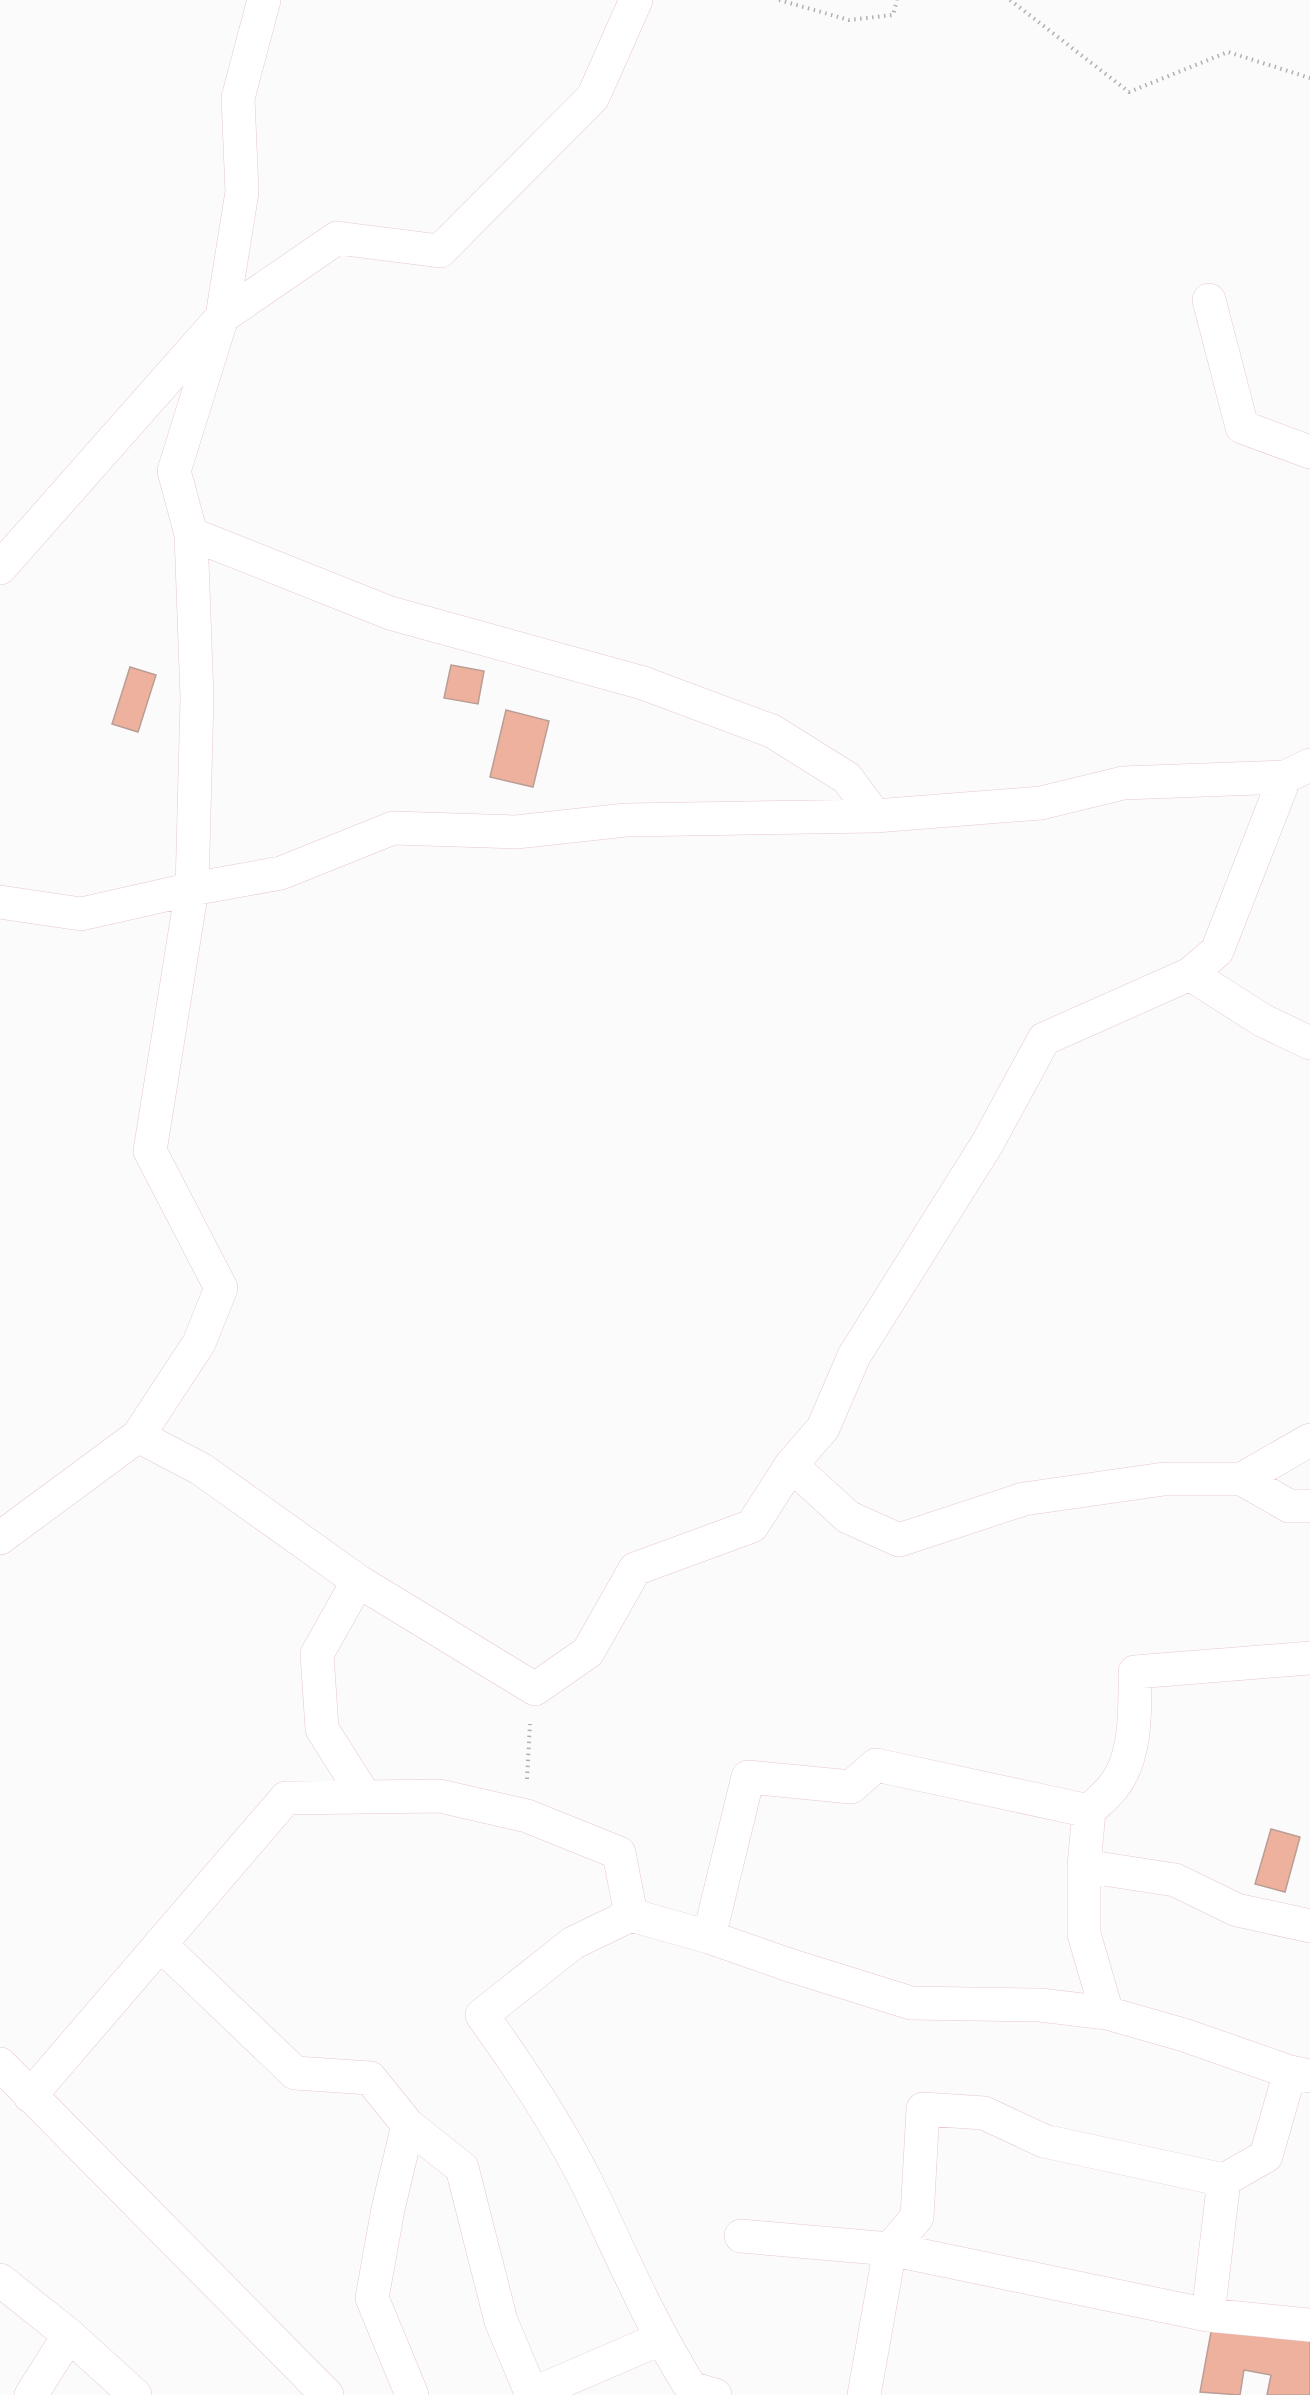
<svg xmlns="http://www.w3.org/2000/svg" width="1310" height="2395" viewBox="0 0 1310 2395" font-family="Overpass,sans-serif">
<rect width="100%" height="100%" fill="#fbfbfb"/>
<path fill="#edb19d" stroke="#ba9e95" stroke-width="1.5" d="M451 665 484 671 478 704 444 698Z
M130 667 156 675 138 732 112 724Z
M506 710 549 721 533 787 490 777Z
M1271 1829 1300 1837 1285 1892 1255 1884Z
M1213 2321 1310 2340V2395H1267L1271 2375 1244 2370 1240 2395 1200 2392Z"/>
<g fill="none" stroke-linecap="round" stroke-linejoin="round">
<defs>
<path id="minor" d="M1209 300 1242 427 1310 452
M191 534 390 613 643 683 772 731 847 778 875 816
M0 568 222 317 337 238 440 251 593 97 636 0
M0 902 81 914 192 889 281 873 393 828 516 832 626 820 875 816 1041 803 1123 783 1285 777
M1190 974 1262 1020 1310 1043
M138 1436 201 1469 358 1581 535 1689 588 1652 635 1569 752 1526 791 1465 823 1428 854 1356 987 1144 1044 1039 1190 974 1217 951 1285 777 1310 765
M791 1465 848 1517 899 1540 1024 1499 1164 1479H1242L1289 1506H1310
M1242 1479 1310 1440
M0 1538 138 1436 199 1343 221 1288 150 1151 192 889 197 698 191 534 174 471 222 317 242 192 238 98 264 0
M358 1581 317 1654 322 1729 365 1797
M1089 1811 1084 1866V1934L1107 2013 1184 2035 1290 2072 1310 2076
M1084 1866 1175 1880 1237 1910 1310 1926
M631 1915 573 1943 482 2015C521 2069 558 2125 588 2185 621 2254 650 2323 691 2388L715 2395
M709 1937 748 1777 851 1787 876 1765 1089 1811C1097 1803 1106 1796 1113 1787 1137 1758 1135 1708 1135 1672L1310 1658
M160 1944 295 2073 370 2078 408 2125 462 2168 501 2321 532 2395
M0 2064 327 2395
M30 2096 286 1798 440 1796 527 1816 619 1853 631 1915 709 1937 789 1965 911 2003 1040 2005 1107 2013
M408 2125 388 2209 372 2298 412 2395
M741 2236 890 2249 1208 2315 1310 2325
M0 2280 69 2335 135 2395
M1208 2315 1224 2180 1266 2156 1290 2072
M31 2395 69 2335
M530 2395 660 2339
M864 2395 890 2249 917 2217 923 2109 984 2113 1044 2141 1224 2180"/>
</defs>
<use href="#minor" stroke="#e8c8cb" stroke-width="34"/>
<path stroke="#b3afaf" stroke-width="4" stroke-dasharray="1.5 4.5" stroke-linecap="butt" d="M779 0 849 20 893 15 897 0
M1010 0 1129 92 1228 52 1310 78
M527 1779 530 1724"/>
<use href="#minor" stroke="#fff" stroke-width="33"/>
</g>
</svg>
